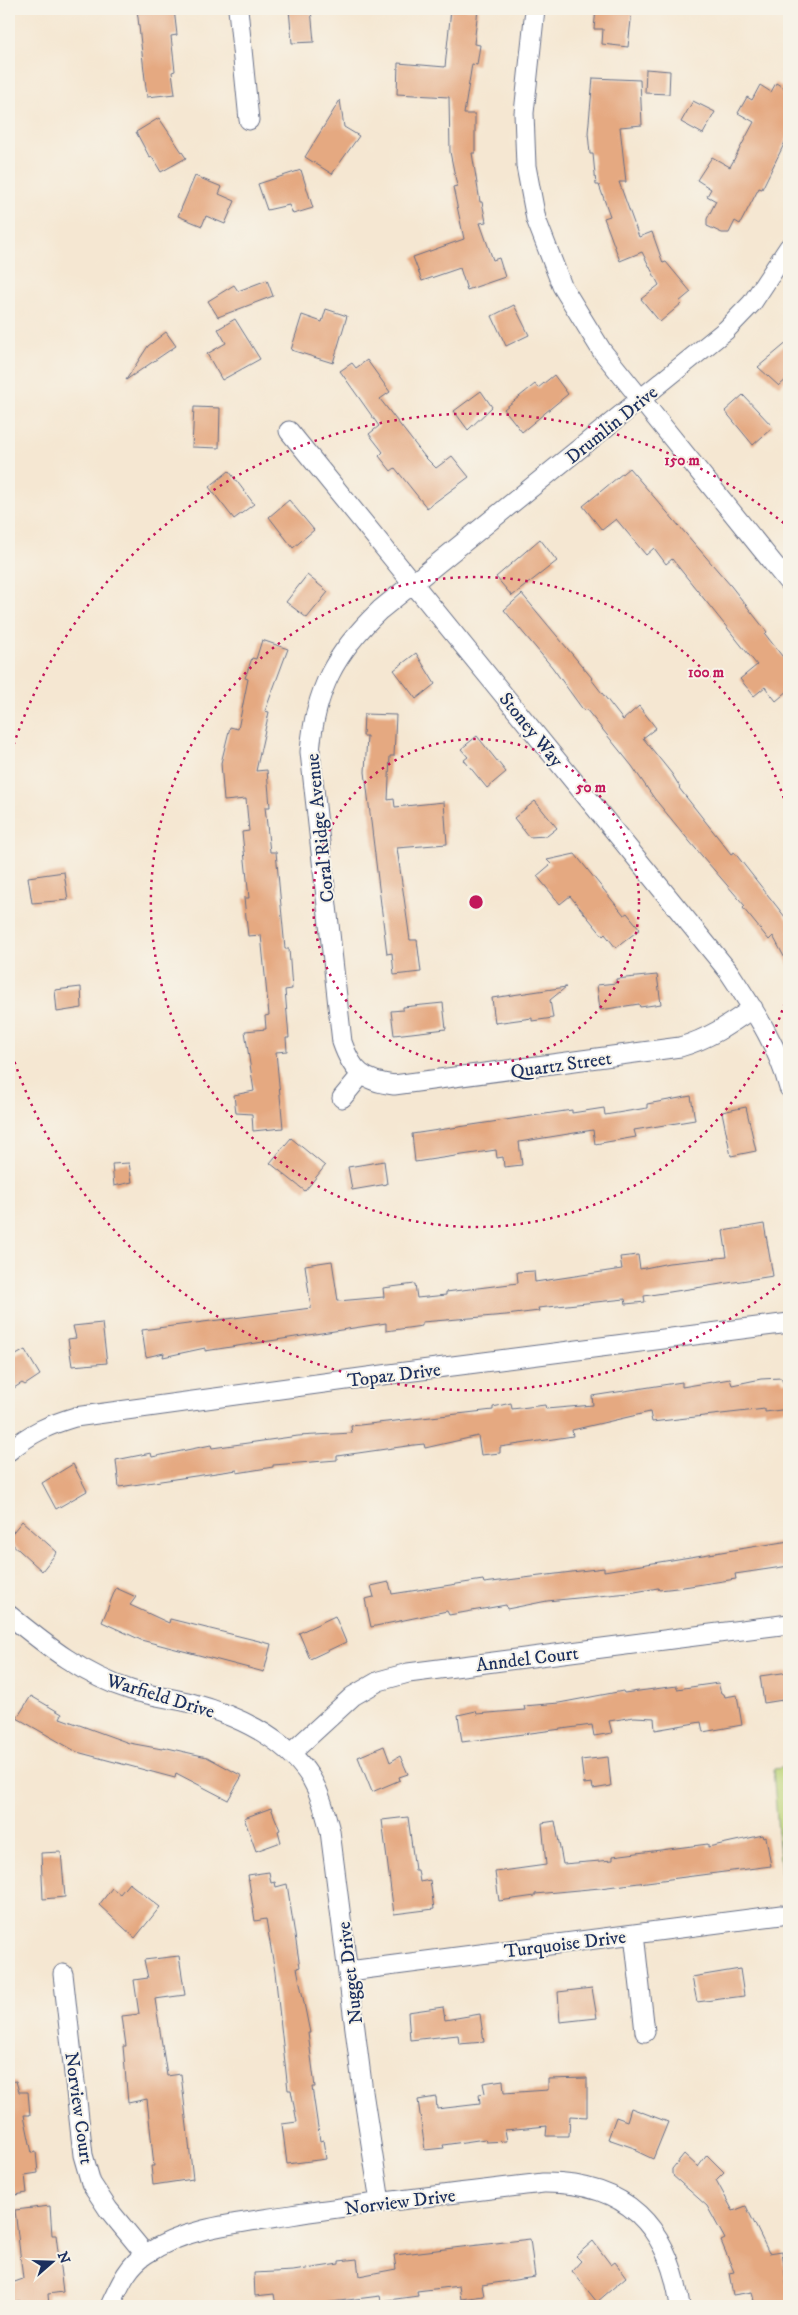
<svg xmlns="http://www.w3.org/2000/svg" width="798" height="2315" viewBox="0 0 798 2315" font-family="'IM FELL DW Pica',serif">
<rect width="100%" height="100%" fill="#f7f3e8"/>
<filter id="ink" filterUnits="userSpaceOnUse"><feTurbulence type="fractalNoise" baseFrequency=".02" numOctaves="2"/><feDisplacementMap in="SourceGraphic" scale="10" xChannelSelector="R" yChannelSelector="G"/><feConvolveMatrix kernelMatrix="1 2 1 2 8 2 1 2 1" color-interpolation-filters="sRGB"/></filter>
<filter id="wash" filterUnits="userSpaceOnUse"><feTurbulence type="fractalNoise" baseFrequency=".0096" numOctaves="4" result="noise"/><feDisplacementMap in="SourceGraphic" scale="20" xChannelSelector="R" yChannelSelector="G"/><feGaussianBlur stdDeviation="1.12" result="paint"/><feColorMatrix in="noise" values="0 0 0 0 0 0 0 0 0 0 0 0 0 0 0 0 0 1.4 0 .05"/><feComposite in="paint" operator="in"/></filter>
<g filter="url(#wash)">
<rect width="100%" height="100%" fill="#f5e7d2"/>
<path fill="#bed67a" stroke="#6c826c" d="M789 1767V1871L781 1872 773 1769Z"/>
<path fill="#96b76a" stroke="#587364" d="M789 1871V1928H786L781 1872Z"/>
<g id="blocks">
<path fill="#e5a981" d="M137 9H174L177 35 171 36 175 71 172 72 175 94 147 97Z
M289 9H311L314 42 292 43Z
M451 9H478L474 44 480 45 477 65 472 64 464 114H475V153H472L480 202H482L486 222 480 223 493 260 499 258 505 277 467 290 460 268 422 281 413 257 464 239 453 187 457 186 450 152 449 97 397 94 398 63 445 67Z
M596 9 632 11 628 47 602 44 603 29H594Z
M646 69 670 71 669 94 645 93Z
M593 78 640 80 642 125 620 127 626 182H619L639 237 652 232 663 263 666 262 691 292 679 302 681 304 660 322 641 299 659 285 642 252 620 261 604 218 610 216 599 185H596L593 154H590L588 133Z
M776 83 789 91V134L762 189 759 188 740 224 735 221 729 233H722L707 226V219L716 201 707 196 711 189 697 180 712 157 730 167 754 122 738 113 747 97 752 100 760 85 771 92Z
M340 100 344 127 359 136 332 174 305 157Z
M693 101 715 112 703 134 681 122Z
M159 118 186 158 161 172 152 157 150 158 136 132Z
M301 170 313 208 293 214 289 205 267 210 258 184Z
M195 176 222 187 219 194 235 201 225 224 206 216 202 226 178 216Z
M267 280 273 296 218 317 208 301 234 285 238 291Z
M514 305 529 335 506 346 492 316Z
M326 309 347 316 333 363 291 350 302 315 322 322Z
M235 319 260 359 222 380 207 354 226 343 218 329Z
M166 332 176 346 126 380 148 346Z
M789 341V377L779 386 758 367Z
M367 360 390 392 380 399 425 457 436 468 452 456 469 477 427 508 395 468 391 471 379 456 383 452 369 434 379 426 340 371 352 363 356 368Z
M554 375 568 394 522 432 504 409 535 384 538 388Z
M481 391 492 407 468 430 454 411Z
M743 395 773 427 753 445 725 411Z
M194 407 220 408 219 448 192 447Z
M629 468 731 586 767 632 765 634 789 665V690L776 701 765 687 754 696 740 679 757 665 672 559 666 564 654 548 646 555 616 519 602 530 583 506Z
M229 471 254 504 234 519 209 487Z
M289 500 314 530 293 548 269 517Z
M540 539 557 561 512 596 496 577Z
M307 575 328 592 307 618 286 602Z
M522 594 592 678 591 679 623 720 639 706 656 728 643 738 672 774 680 787 679 788 731 854 734 852 789 922V966L773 936 769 940 743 908 745 906 690 842 654 798 632 766 586 709 584 711 552 667 504 610Z
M262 640 288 649 265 711 269 712 256 771 267 770 270 807H265L270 852H276L285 949H289L292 989 285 990 289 1038H286L287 1051 276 1052 283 1128 253 1131 252 1114 236 1113 234 1095 254 1091 245 1031 266 1029 265 1016 269 1015 261 935 248 936 244 898H249L242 832 249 831 246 799 224 801 221 763 230 727 238 729 248 679 245 678 252 658 256 659Z
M416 653 435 684 416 699 394 670Z
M364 714 396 715 394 756H390L388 800 394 799 395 807 444 802 447 844 397 848 410 940H417L421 972 394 975 392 953 387 954 365 772 367 736H363Z
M477 736 506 772 487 788 464 760 468 757 461 749Z
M535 801 557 828 547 836 529 837 514 818Z
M575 854 624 915 627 913 640 929 616 948 605 934 603 936 570 896 560 904 537 876 551 864 547 860Z
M64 872 68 900 32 903 28 877Z
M657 975 661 1004 640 1007 639 1004 600 1010 597 985 616 983V979Z
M81 987 82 1008 57 1012 55 990Z
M566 987 550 1000 553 1018 532 1021V1018L495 1023 492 998Z
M443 1003 446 1029 394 1035 391 1011 403 1010V1007Z
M691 1096 695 1120 634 1130 636 1137 595 1144 593 1130 519 1142 522 1165 504 1167 503 1157 497 1158 496 1150 415 1162 412 1134 572 1110V1113L604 1108 605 1115 647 1108V1104Z
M746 1107 756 1151 731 1156 722 1112Z
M291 1138 325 1166 305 1191 270 1163Z
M384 1161 387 1184 352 1190 348 1167Z
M129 1163 132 1182 114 1186 112 1164Z
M764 1224 773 1276 644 1296 645 1302 626 1304 625 1299 538 1308 539 1311 506 1315 422 1322V1326L386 1331V1323L205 1351V1348L163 1357 164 1353 146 1357 142 1330 311 1308 305 1265 332 1261 338 1301 384 1297 383 1288 415 1284 417 1298 446 1295V1292L518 1283 517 1272 534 1271 535 1282 622 1269 620 1257 638 1255 640 1269 669 1263 727 1257 723 1231Z
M102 1323 107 1363 72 1366 68 1339 76 1338 73 1326Z
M25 1350 40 1375 25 1385 22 1383 9 1391V1359Z
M781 1378 783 1382 789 1381V1409L765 1412V1409L652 1422 650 1412 572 1430 573 1436 500 1447V1453L481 1455 478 1436 425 1448 424 1444 414 1445 337 1456V1460L273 1465V1467L237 1473V1470L119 1487 116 1460 151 1453 152 1457 211 1445 212 1448 298 1436 352 1433 351 1426 493 1410V1407L511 1403 512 1409 545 1405 546 1409 593 1405 592 1396 682 1382V1387L730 1379 732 1385 761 1379Z
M73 1464 87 1491 56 1509 42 1483Z
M22 1521 57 1552 42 1571 9 1541V1537Z
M789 1541V1566L735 1574 736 1579 677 1588 659 1590 658 1588 629 1593 547 1601 507 1609 506 1605 449 1615 447 1611 371 1627 365 1599 374 1597 371 1586 389 1582 392 1594 483 1580 484 1583 604 1568V1571Z
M116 1588 136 1597 130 1605 169 1623 170 1619 271 1644 264 1672 141 1640 102 1622Z
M335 1616 346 1642 310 1659 299 1633Z
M789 1672V1699L764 1703 760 1676Z
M718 1683 721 1693 724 1694 725 1697 737 1695 742 1725 703 1732 701 1722 655 1730 654 1718 634 1717 609 1721 612 1733 594 1736 592 1725 462 1742 458 1715 476 1711 477 1714 525 1710 524 1706 559 1703 623 1691 624 1693 677 1686V1689Z
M31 1696 62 1714 60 1718 129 1743 162 1749 163 1747 207 1757 242 1776 228 1800 176 1773 175 1778 77 1752 17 1718Z
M384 1746 390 1762 400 1756 408 1774 399 1777 400 1780 372 1792 358 1757Z
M608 1757 611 1786 593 1789 592 1783 584 1784 581 1760Z
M271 1808 280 1830 278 1831 281 1842 256 1851 244 1818Z
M408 1817 415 1870H418L420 1882 430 1880 434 1909 394 1914 382 1820Z
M555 1821 563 1864 613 1860V1856L708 1844V1847L763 1835 764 1838 766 1837 771 1866 600 1888 535 1894V1896L499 1901 495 1872 546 1865 542 1823Z
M61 1852 65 1897 43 1899 41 1853Z
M269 1872 271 1883 275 1882 276 1887 287 1884 300 1967 297 1968 310 2033H308L315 2087H312L320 2141 323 2140 326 2159 287 2164 282 2124 297 2122 291 2090H288L275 1972 266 1919 255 1921 248 1875Z
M129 1883 160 1907 135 1938 99 1905 112 1888 120 1894Z
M179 1956 185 1995 155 1999 167 2076 181 2074 193 2179 153 2185 151 2166H154L147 2099 128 2103 123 2046H126L122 2016 139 2014 134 1980 148 1978 144 1960Z
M740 1969 744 1996 697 2002 692 1977Z
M592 1988 597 2018 560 2022 558 1992Z
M443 2007 445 2020 480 2014 484 2042 459 2044 458 2035 410 2040 408 2012Z
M587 2078V2117L570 2116 569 2136H546L547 2126 505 2130 507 2141 486 2142 485 2139 443 2145 444 2148 425 2150 418 2100 436 2097 437 2109 480 2104 479 2094 485 2093 483 2083 503 2080 504 2093 548 2090V2079Z
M16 2081 19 2092H28L30 2115H24L32 2153 36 2152 38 2173 25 2175 27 2193 9 2196V2082Z
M631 2108 668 2122 653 2159 636 2151 637 2149 608 2139 616 2117 627 2121Z
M684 2154 698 2167 707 2155 724 2172 716 2180 733 2211 746 2206 769 2253 782 2251 789 2304 755 2306 752 2292 733 2295 729 2273 734 2272 721 2241 725 2239 707 2206 672 2175V2169Z
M50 2206 52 2235H56L63 2292 48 2294 49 2306H21L20 2301 11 2302 9 2290V2284L23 2279 15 2210Z
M530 2239 535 2277 482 2285 484 2296 461 2299 459 2286 417 2291 418 2296 381 2301 380 2296 299 2306H276L274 2294 255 2296 254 2273 293 2271 339 2264V2261L357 2259 359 2276 396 2269 394 2255Z
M593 2241 611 2265 615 2262 626 2277 597 2302 572 2271 581 2261 576 2256Z"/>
</g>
</g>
<g filter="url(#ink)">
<use href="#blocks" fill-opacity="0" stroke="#676f87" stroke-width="1"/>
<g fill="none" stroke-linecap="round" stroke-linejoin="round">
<defs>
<path id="street" d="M238 9 249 120
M535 9 524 113 526 166 536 219 562 286 602 351 789 583
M289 431 729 972C753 1009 778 1045 789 1088
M753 1008C729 1025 708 1039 680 1047L394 1085C363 1081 352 1071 342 1042L310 752C315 690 335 653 380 610L726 330 752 303 789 247
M342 1098 361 1075
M9 1451C31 1433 48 1425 75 1417L390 1374 789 1323
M9 1615C47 1646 83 1675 131 1690 151 1696 171 1698 191 1703 235 1715 285 1737 311 1778 321 1795 325 1812 330 1831L363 2092 380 2202
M291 1753 353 1696 379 1681 408 1673 789 1624
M634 1934 645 2032
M349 1971 781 1915
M63 1974 83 2155 91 2183 108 2209 145 2254
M110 2306C119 2287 127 2266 146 2254 189 2226 241 2223 291 2215 374 2202 459 2193 543 2183 626 2182 669 2226 680 2306"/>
</defs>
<use href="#street" stroke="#676f87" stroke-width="21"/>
<use href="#street" stroke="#fff" stroke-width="19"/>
</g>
</g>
<g fill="none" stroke="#c2185b" stroke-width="2.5" stroke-dasharray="2.5 5">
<circle cx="476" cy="902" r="163"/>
<path d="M789 989A325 325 0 1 1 789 815"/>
<path d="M786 1279A488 488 0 0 1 9 1045M9 759A488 488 0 0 1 786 525"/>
</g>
<g text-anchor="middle" stroke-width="4" stroke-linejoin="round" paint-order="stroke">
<g font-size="19" fill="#1b2f5e" stroke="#f7f3e8">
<text transform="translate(611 424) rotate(-39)" y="7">Drumlin Drive</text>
<text transform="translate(532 729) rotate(51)" y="7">Stoney Way</text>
<text transform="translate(319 828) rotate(-96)" y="7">Coral Ridge Avenue</text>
<text transform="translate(561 1064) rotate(-8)" y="7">Quartz Street</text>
<text transform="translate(394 1374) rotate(-7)" y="7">Topaz Drive</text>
<text transform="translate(527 1658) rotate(-7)" y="7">Anndel Court</text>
<text transform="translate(161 1695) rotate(17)" y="7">Warfield Drive</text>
<text transform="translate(565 1943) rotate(-7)" y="7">Turquoise Drive</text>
<text transform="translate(349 1973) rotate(-97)" y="7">Nugget Drive</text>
<text transform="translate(80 2108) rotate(82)" y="7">Norview Court</text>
<text transform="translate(400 2201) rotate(-7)" y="7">Norview Drive</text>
</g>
</g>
<circle cx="476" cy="902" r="8" fill="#c2185b" stroke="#f7f3e8" stroke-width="2.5"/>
<g font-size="15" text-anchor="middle" font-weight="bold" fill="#c2185b" stroke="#f7f3e8" stroke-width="4" stroke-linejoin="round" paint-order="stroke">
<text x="682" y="465">150 m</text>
<text x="706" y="677">100 m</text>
<text x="591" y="792">50 m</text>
</g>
<rect width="798" height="2315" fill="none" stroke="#f7f3e8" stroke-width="30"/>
<g transform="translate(52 2262) rotate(70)" stroke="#f7f3e8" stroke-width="4" paint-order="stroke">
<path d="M0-4L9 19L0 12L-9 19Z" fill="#1b2f5e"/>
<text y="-8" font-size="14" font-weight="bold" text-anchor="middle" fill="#1b2f5e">N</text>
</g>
</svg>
